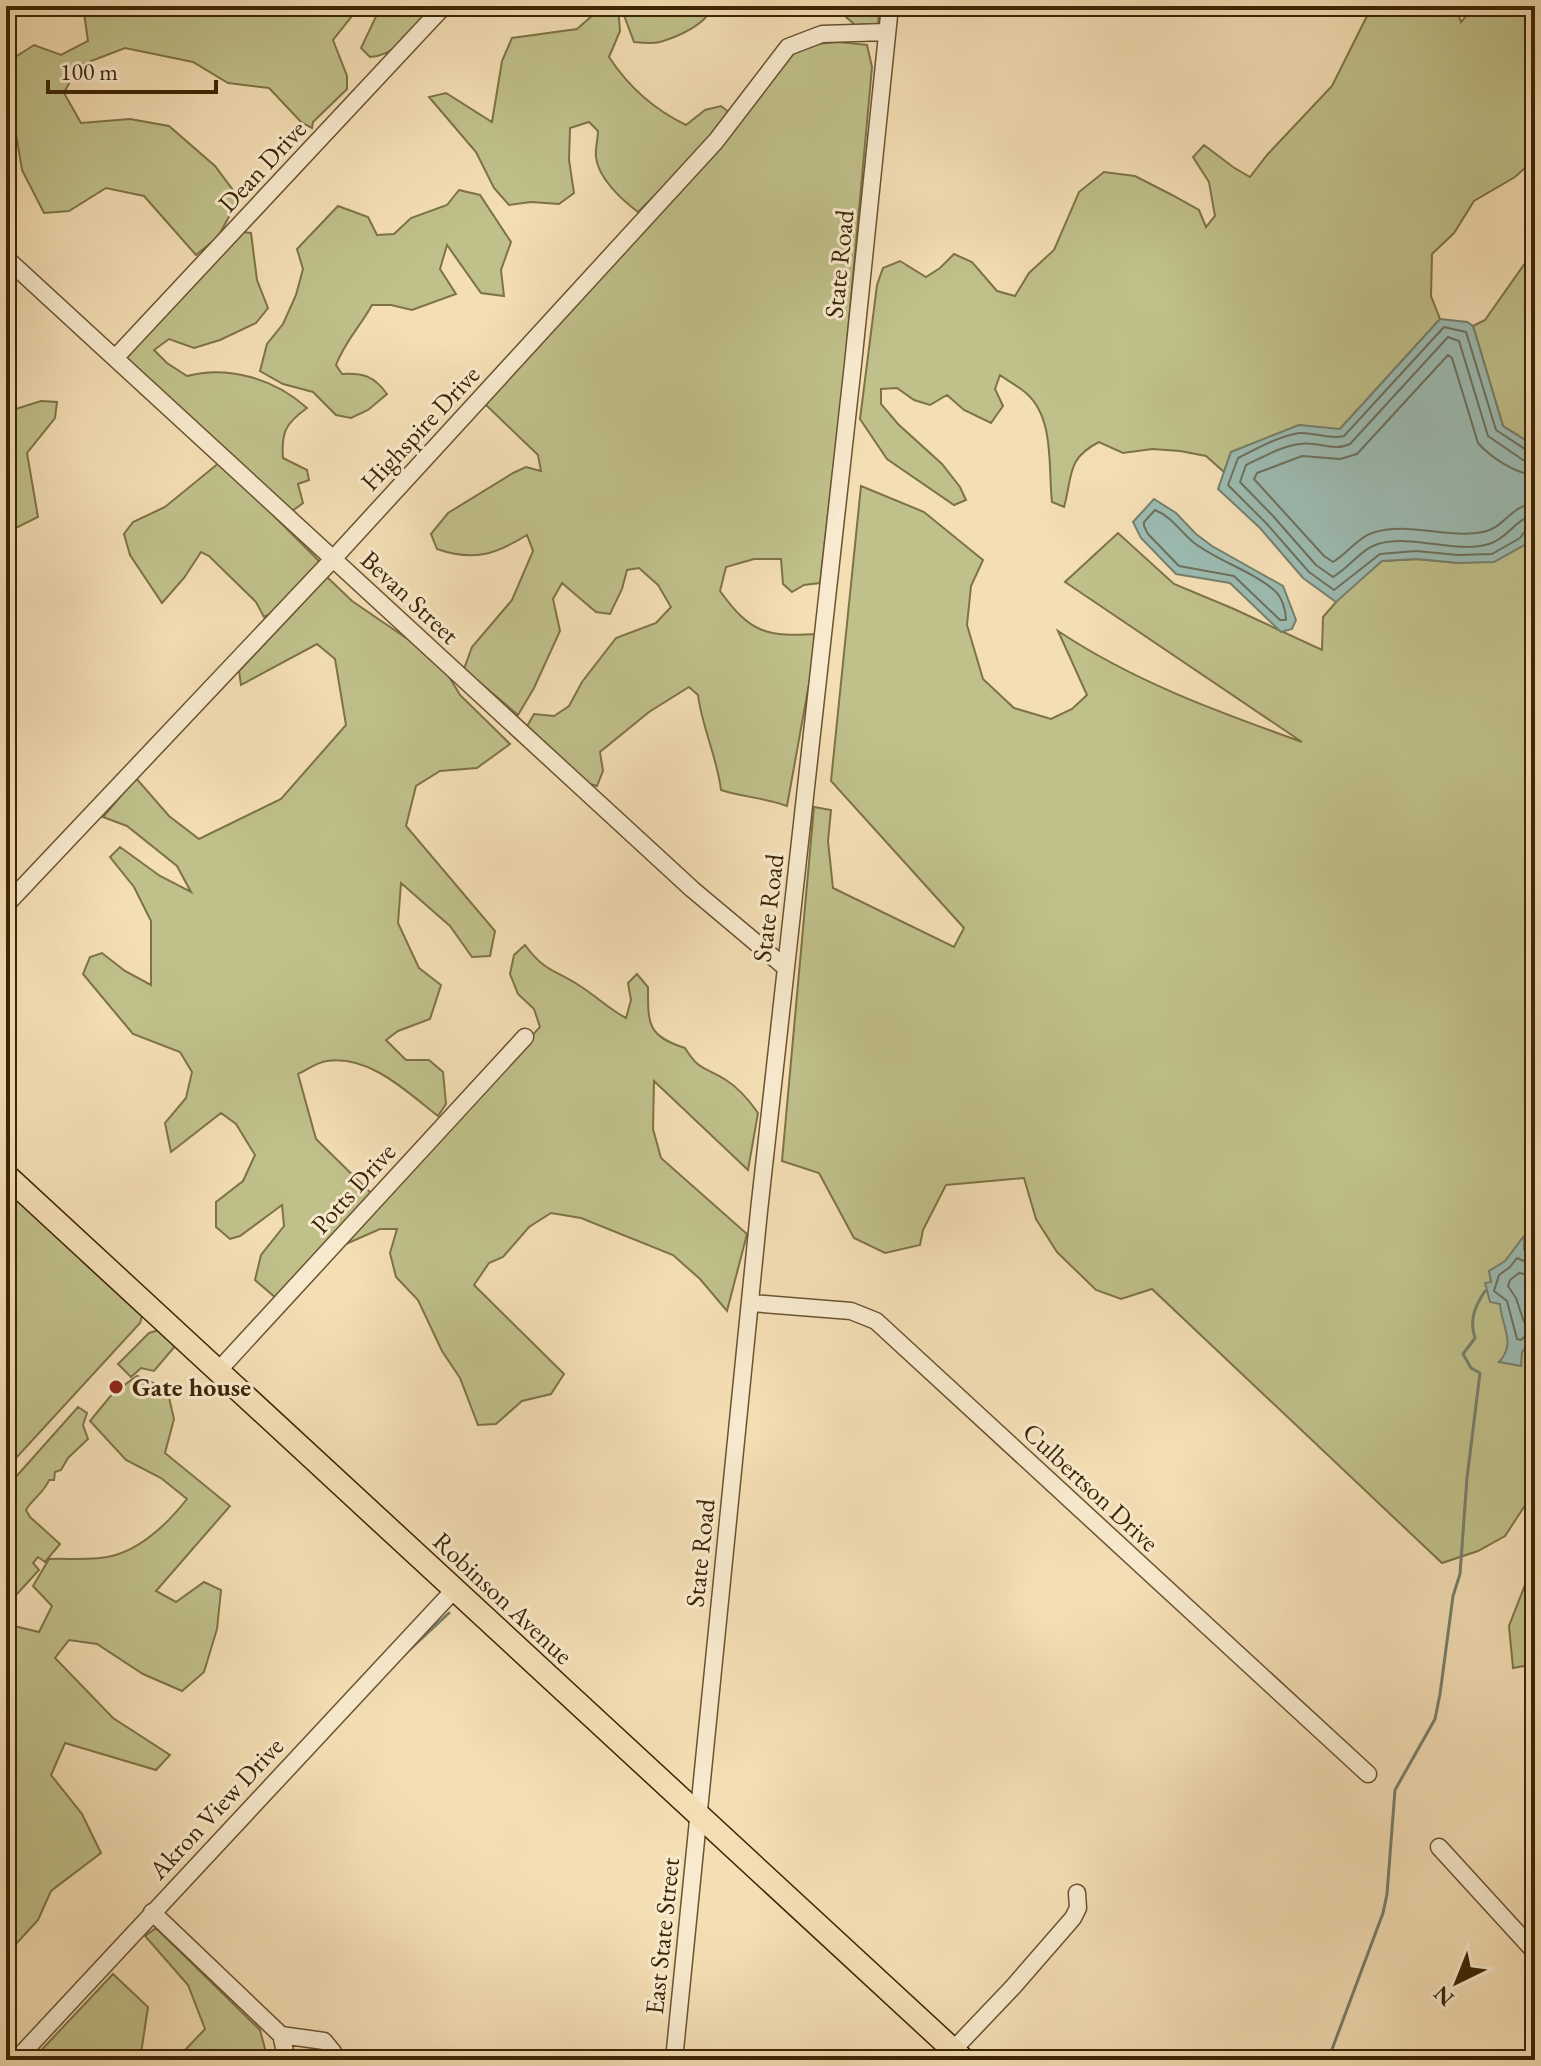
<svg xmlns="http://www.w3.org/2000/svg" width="1541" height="2066" viewBox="0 0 1541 2066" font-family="'EB Garamond',serif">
<rect width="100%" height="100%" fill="#f4deb4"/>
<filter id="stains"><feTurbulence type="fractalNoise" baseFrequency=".0025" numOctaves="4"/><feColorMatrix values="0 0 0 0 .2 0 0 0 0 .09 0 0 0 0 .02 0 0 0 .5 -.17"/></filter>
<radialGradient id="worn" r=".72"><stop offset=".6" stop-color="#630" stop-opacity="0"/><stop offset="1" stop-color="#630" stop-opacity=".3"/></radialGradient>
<path fill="#c0c08a" stroke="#7e7247" stroke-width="2" d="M83 6H360L333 40 347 76V89L313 122 312 128 302 123 269 88 228 83 193 62 125 48 78 66 64 93 81 123 130 119 169 126 215 166 239 198 218 237 196 255 144 196 106 188 69 211 44 213 22 170 14 122 6 118V63L34 45 61 55 88 41Z
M381 6H434C417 27 399 55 370 57L361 48Z
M594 6H618L620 31 609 57C628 86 655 110 686 125L705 110 721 106 730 113 716 135 638 212C622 200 598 178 596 157 595 149 598 139 598 131L589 122 570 128 569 160 574 193 559 204 531 202 509 205 494 188 476 152 429 97 446 93 492 122 502 61 512 38 577 29 594 14Z
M625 6H712C708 24 677 37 660 42 652 44 643 43 634 42L622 10Z
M844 6H880L878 24 855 25 844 15Z
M1372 6H1455L1461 22 1475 6H1535V159L1515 177 1474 201 1454 233 1432 254 1431 296 1440 319 1339 430 1299 425 1231 452 1224 472 1206 456 1180 451 1152 449 1123 453 1099 442C1066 459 1073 475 1064 507L1052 502C1048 468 1055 418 1026 393 1018 386 1008 381 1000 375L995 389 1003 406 991 423 964 410 947 395 930 405 914 400 897 388 881 389V404L898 424 942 464 960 487 966 500 954 505 887 459 860 419 877 285 883 268 900 261 926 277 940 268 954 254 972 262 997 291 1015 296 1029 273 1054 250 1079 192 1104 172 1135 176 1172 195 1199 210 1206 227 1215 216 1209 182 1193 157 1204 145 1233 167 1250 177 1267 155 1332 86Z
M839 42 867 45 872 67 844 375 820 583 804 585 792 592 783 584 781 559H754L726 567 720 591C751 634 767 637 818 634L787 806C765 798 743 797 721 790 717 757 702 727 698 695L689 687 649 712 600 752 603 771 597 786 586 783 526 728 534 714 554 716 569 706 582 682 616 638 656 623 671 607 658 585 639 568 627 570 622 589 610 614 596 612 562 583 553 599 560 631 534 688 518 715 464 669 472 647 512 600 533 551 527 535C496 554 474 562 437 549L431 534 448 513 513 473 526 467 541 471 538 455 485 404 793 53 816 44Z
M459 190 480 195 511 242 501 270 504 296 481 293 447 245 440 269 456 294 412 310 391 305H372C360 327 345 341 336 365L342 374C364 373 374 376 387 394L368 410 351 418 336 415 313 392 283 384 260 371 267 344 283 324 296 295 303 269 297 249 338 206 368 217 377 235 394 234 411 218 447 205Z
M242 232 251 233 257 280 268 308 256 323 220 340 194 348 169 339 154 350 167 363 187 376C228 365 275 379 307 408 286 423 281 432 283 458L307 470 309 480 298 484 303 503 291 512 123 355Z
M1535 249V446L1503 426 1473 326 1485 320Z
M41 401 57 402 55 418 27 453 38 517 6 533V412Z
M220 462 318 560 319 566 274 612 264 617 256 602 209 556 201 552 184 578 162 603 130 555 124 534 133 522 165 507Z
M861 486 924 512 983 560 971 586 967 625 983 679 1014 708 1051 719 1072 709 1087 695 1058 631C1135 682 1216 711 1302 742L1065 582 1118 533 1174 584 1234 609 1322 650 1323 617 1344 593 1382 561 1417 559 1458 563 1528 543 1535 525V1490L1505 1536 1478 1551 1442 1563 1152 1289 1121 1299 1096 1290 1057 1252 1036 1219 1024 1178 946 1185 923 1230 920 1245 885 1253 854 1238 819 1173 782 1161 814 807 831 810 828 841 833 888 954 947 964 928 831 781Z
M327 577 352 601 412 642 448 675 460 695 510 744 477 768 440 771 416 786 406 826 495 931 490 956 472 957 450 926 401 883 398 923 419 968 441 985 430 1019 398 1031 386 1040 406 1060H429L443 1072 446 1104 438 1116C407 1092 370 1055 327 1061 317 1062 307 1070 298 1074L316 1139 372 1194 276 1298 255 1280 261 1255 284 1226 282 1205 240 1236 230 1239 216 1227V1202L243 1181 255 1155 236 1124 221 1113 171 1152 165 1123 186 1098 192 1072 180 1052 133 1034 83 974 90 957 102 953 125 971 151 985V921L134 887 110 857 120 847 160 876 191 892 177 866 127 826 103 817 136 778 169 816 199 839 281 799 346 725 335 659 317 644 241 685 239 671Z
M525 945C546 973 554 969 580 986 596 996 609 1009 626 1018L631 1000 628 983 637 974 648 987C648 1024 647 1036 685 1048 700 1072 704 1066 726 1080 740 1089 749 1100 758 1113L748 1170 654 1081 653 1129 661 1158 747 1234 727 1311 700 1279 673 1255 581 1218 551 1213 529 1227 503 1257 489 1263 474 1285 564 1374 551 1394 522 1401 496 1424 478 1425 460 1378 442 1351 418 1300 396 1277 390 1253 397 1229H380L339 1247 540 1027 534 1009 518 994 510 974 514 955Z
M6 1175 89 1251 82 1261 142 1316 140 1323 6 1469Z
M159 1330 176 1345 154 1371 141 1368 131 1377 118 1364 149 1333Z
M137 1376 167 1389 174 1419 165 1453 230 1506 156 1591 176 1602 204 1582 221 1590 217 1629 204 1672 182 1691 143 1674 97 1644 69 1640 55 1658 113 1718 170 1755 156 1770 65 1743 51 1775 82 1814 101 1853 51 1891 38 1920 6 1955V1624L39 1632 52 1606 33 1586 49 1559C69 1558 93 1561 112 1556 143 1548 168 1523 187 1499L161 1478 126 1460 90 1421 113 1393Z
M78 1407 87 1413 83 1425 88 1439 68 1458 61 1470 55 1472 54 1480H49C44 1493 32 1499 26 1510L30 1517 60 1544 45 1562 38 1557 33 1563 39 1570 6 1606V1488Z
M1535 1559V1664L1513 1668 1509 1626Z
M156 1928 260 2030 268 2060H171L185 2050 205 2029 188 1985 145 1936Z
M113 1974 148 2007 140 2060H32Z"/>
<path fill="#9cbbb2" stroke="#767f6c" stroke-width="2" d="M1440 319 1467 322 1473 326 1503 426 1535 446V525L1528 543 1494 562 1459 563 1417 559 1382 561 1336 602 1303 578 1260 528 1218 489 1231 452 1299 425 1340 429Z
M1154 499 1176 513 1196 534 1212 546 1283 586 1296 620 1292 629 1281 632 1230 583 1176 574 1141 538 1133 522Z
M1524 1236V1250L1531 1256 1535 1267V1338L1522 1352 1521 1366 1499 1362C1517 1343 1501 1325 1500 1304L1490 1302 1485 1283 1491 1282 1489 1271 1505 1261Z"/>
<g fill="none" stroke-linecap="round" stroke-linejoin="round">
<path stroke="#6c705b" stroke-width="2" d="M1535 452 1528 451 1496 430 1466 332 1444 327 1344 436C1330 440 1314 432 1299 433 1279 436 1256 449 1238 458L1228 485 1266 523 1309 572 1334 590 1380 554 1416 551 1458 555 1492 554 1520 538 1528 527 1535 526
M1535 463 1523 460 1488 436 1459 341 1448 337 1350 444C1334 452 1317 441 1300 444 1282 446 1263 457 1246 465L1240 482 1273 516 1316 565 1333 577C1348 569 1361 549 1378 544 1413 534 1455 554 1489 544 1509 538 1516 517 1535 516
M1535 475C1516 474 1490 457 1478 443L1452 358 1448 355 1357 454 1340 459 1302 456 1257 473 1254 479 1324 556 1333 562C1347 554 1357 538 1372 533 1408 521 1447 539 1483 532 1505 528 1511 504 1535 504
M1155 510C1172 517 1180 531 1193 542 1217 561 1253 571 1275 591 1282 597 1286 611 1286 620H1280L1234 576 1179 566 1148 534 1144 526V522Z
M1535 1266 1517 1258 1510 1267 1499 1275 1494 1291 1507 1301 1517 1339 1521 1340 1528 1333H1535
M1535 1276 1519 1273 1510 1280 1508 1286 1516 1298 1524 1322H1535"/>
<path stroke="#767f6c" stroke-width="3" d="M405 1654 449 1613
M1328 2060 1383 1913 1387 1894 1395 1790 1435 1719 1440 1694 1453 1596 1460 1574 1467 1478 1480 1373 1471 1368 1463 1354 1475 1338C1469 1320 1475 1306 1485 1291"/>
<defs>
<path id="minor" d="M6 258 692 889 786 968
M115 358 444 6
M6 905 333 559 716 141 788 47 822 34 887 32
M751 1303 851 1311 876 1321 1368 1774
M217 1372 525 1037
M1439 1847 1535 1952
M152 1912 281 2035 324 2041 333 2052 336 2060
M281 2035 287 2060
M953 2050 1013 1987 1073 1918 1078 1908 1077 1893
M16 2060 454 1590
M674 2060 759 1211 853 364 890 6"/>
<path id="major" d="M6 1175 964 2060"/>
</defs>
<use href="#minor" stroke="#6b5330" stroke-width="19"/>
<use href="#major" stroke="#3d2504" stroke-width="25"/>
<use href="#minor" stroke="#f8eace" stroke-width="16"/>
<use href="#major" stroke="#f4deb4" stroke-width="22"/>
</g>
<circle fill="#8f2418" stroke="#f8eace" stroke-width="3" cx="116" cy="1387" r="8"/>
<g text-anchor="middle" stroke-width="6" stroke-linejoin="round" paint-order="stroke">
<g font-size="26" fill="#3d2504" stroke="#f8eace">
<text transform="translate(262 166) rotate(-47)" y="9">Dean Drive</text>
<text transform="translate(839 264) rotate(-84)" y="9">State Road</text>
<text transform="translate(420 428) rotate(-47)" y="9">Highspire Drive</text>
<text transform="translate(410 597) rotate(43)" y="9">Bevan Street</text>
<text transform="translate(768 908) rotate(-83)" y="9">State Road</text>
<text transform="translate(353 1188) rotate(-48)" y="9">Potts Drive</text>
<text transform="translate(1091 1487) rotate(43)" y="9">Culbertson Drive</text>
<text transform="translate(700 1553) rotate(-84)" y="9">State Road</text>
<text transform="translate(503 1598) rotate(43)" y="9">Robinson Avenue</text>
<text transform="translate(216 1808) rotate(-47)" y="9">Akron View Drive</text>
<text transform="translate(662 1936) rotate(-84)" y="9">East State Street</text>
</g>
<g font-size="26" font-weight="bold" fill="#3d2504" stroke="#f8eace" text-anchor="start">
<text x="132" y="1396">Gate house</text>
</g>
</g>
<rect width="1541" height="2066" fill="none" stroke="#f4deb4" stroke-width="32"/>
<rect x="8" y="8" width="1525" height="2050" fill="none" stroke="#3d2504" stroke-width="4"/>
<rect x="16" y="16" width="1509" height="2034" fill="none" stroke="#3d2504" stroke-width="2"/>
<g transform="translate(1457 1982) rotate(223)" stroke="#f8eace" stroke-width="6" paint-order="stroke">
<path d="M0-6L14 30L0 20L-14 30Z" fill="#3d2504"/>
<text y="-12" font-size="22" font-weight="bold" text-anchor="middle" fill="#3d2504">N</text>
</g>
<path d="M48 80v12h168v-12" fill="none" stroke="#3d2504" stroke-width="4"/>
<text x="60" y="80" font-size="24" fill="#3d2504" stroke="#f8eace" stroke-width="6" paint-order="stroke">100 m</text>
<rect width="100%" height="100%" filter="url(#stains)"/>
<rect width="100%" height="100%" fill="url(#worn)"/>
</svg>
